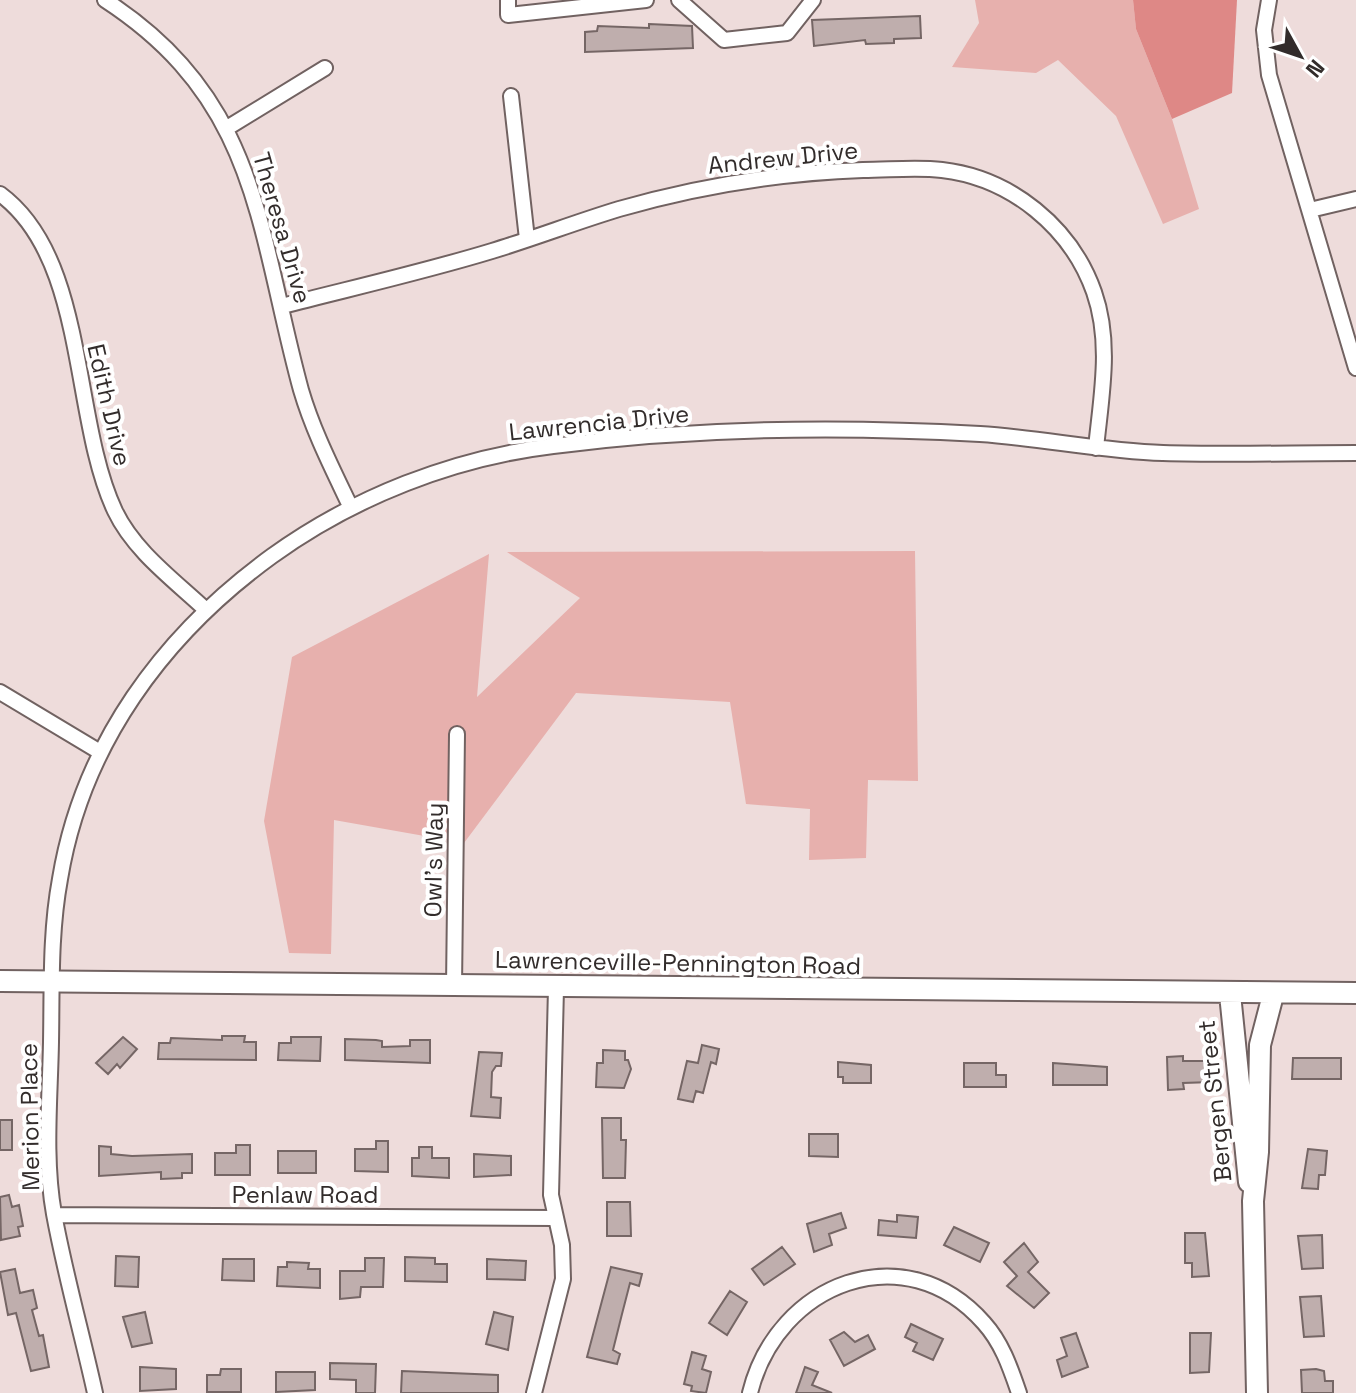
<svg xmlns="http://www.w3.org/2000/svg" width="1356" height="1393" viewBox="0 0 1356 1393" font-family="'Space Grotesk',sans-serif">
<rect width="100%" height="100%" fill="#eedcdb"/>
<path fill="#e7b0ad" d="M975 0H1133L1136 29 1172 119 1199 209 1163 224 1116 116 1058 60 1036 73 952 67 979 23Z
M915 551 918 781 868 780 866 858 809 860 810 809 746 804 730 702 576 693 464 843 334 820 331 954 289 953 264 821 292 657 489 554 477 697 580 598 507 552Z"/>
<path fill="#de8886" d="M1133 0H1237L1232 93 1172 119 1136 29Z"/>
<path fill="#bfaead" stroke="#756665" stroke-width="2" d="M920 16 921 38 894 39V43L866 44 865 40 814 46 812 20Z
M649 24 692 26 693 48 585 52V32L597 31 598 26 649 28Z
M222 1036H245L244 1042H256V1060L158 1059 159 1043H170L171 1038 222 1040Z
M123 1037 137 1049 120 1068 117 1064 108 1074 96 1063Z
M291 1037H321L320 1061 278 1060 279 1043H291Z
M345 1039 376 1040 382 1041V1047L410 1046V1040H430V1063L345 1060Z
M702 1045 719 1049 716 1064 711 1062 703 1093 696 1091 693 1102 678 1099 687 1061 698 1063Z
M603 1050 625 1051V1060H628L631 1069 624 1088 596 1087 597 1063H603Z
M479 1052 502 1053 501 1066H496L492 1072 491 1097 501 1098 500 1118 471 1116Z
M1183 1056V1061H1212V1082L1183 1083 1184 1089 1168 1090 1167 1057Z
M1293 1058H1341V1079H1292Z
M838 1062 871 1065V1083H843V1077H838Z
M964 1063H996V1075H1006V1087H964Z
M1053 1063 1107 1067V1085H1053Z
M602 1118H621V1140H626L625 1178H603Z
M0 1120H12V1150H0Z
M809 1134H838V1157L809 1156Z
M376 1141H388V1172L355 1171V1149H376Z
M236 1145H250V1175H215V1153H236Z
M99 1146 111 1147V1154L132 1156 192 1154V1173H182V1178L161 1179V1172L99 1176Z
M419 1147H432V1158H449V1178L412 1176V1158H419Z
M1308 1149 1327 1151 1325 1175H1319L1318 1189 1302 1188Z
M278 1151H316V1173H278Z
M474 1154 511 1156V1175L474 1177Z
M9 1195 12 1207 19 1205 23 1226 18 1227 20 1236 1 1240 0 1197Z
M607 1202H630L631 1236H607Z
M841 1213 846 1228 829 1234 832 1245 814 1252 807 1224Z
M897 1215 918 1217 916 1238 878 1235 879 1220 897 1222Z
M954 1227 989 1243 980 1262 944 1245Z
M1185 1233H1205L1209 1276 1192 1277V1263H1185Z
M1322 1235 1323 1268 1302 1269 1298 1236Z
M1024 1243 1038 1262 1028 1272 1049 1293 1034 1308 1007 1286 1017 1276 1004 1262Z
M782 1247 795 1264 764 1285 752 1269Z
M116 1256 139 1257 138 1287 115 1286Z
M405 1257 435 1258V1264H447V1282L405 1281Z
M365 1258H384L383 1287H361L360 1297 340 1299V1271H365Z
M223 1259H254V1281L222 1280Z
M487 1259 526 1261 525 1280 487 1279Z
M287 1262 309 1263 308 1269H320V1288L277 1286 278 1267H287Z
M611 1267 642 1274 639 1286 630 1283 622 1314 613 1350 620 1354 617 1364 587 1357Z
M15 1269 20 1293 33 1290 37 1308 32 1310 39 1336 43 1335 49 1367 31 1371 16 1313 8 1315 0 1272Z
M730 1291 747 1302 727 1335 709 1323Z
M1321 1296 1324 1336 1304 1337 1300 1297Z
M145 1312 152 1343 132 1347 123 1317Z
M494 1312 513 1317 508 1350 486 1344Z
M911 1324 943 1339 933 1360 913 1351 917 1343 905 1337Z
M844 1332 855 1342 868 1335 875 1349 844 1366 830 1340Z
M1076 1333 1088 1367 1062 1377 1057 1360 1067 1356 1061 1338Z
M1190 1333H1211L1209 1372 1190 1373Z
M692 1352 706 1356 702 1369 711 1372 706 1393 691 1391 692 1386 684 1384Z
M330 1363 376 1364 375 1393H356V1380L330 1379Z
M140 1367 176 1369V1389L140 1391Z
M805 1367 818 1372 812 1385 832 1393H796Z
M221 1369H241V1392H207V1375H220Z
M1316 1369 1324 1371 1325 1381H1333V1393H1302L1301 1370Z
M402 1371 498 1375V1393H401Z
M276 1372H315V1390L276 1392Z"/>
<g fill="none" stroke-linecap="round" stroke-linejoin="round">
<defs>
<path id="street" d="M105 0C260 101 257 229 301 390 313 431 333 470 351 508
M508 0V15L646 0
M679 0 724 40 787 33 813 0
M1269 0 1264 30 1269 75 1356 368
M511 96 527 239
M227 128 325 68
M0 194C88 259 71 418 115 511 134 551 174 580 206 610
M1310 210 1356 199
M282 306C352 288 423 272 492 251 535 238 576 222 619 209 699 186 780 173 863 170 889 170 916 167 942 170 1011 178 1071 227 1094 292 1112 343 1101 397 1096 448
M0 692 100 752
M454 987 457 734
M55 1215 555 1218
M95 1393C82 1334 65 1274 54 1214 44 1158 50 1099 51 1042 52 988 50 933 60 879 82 745 163 635 272 556 354 497 453 458 553 446 693 428 840 426 980 434 1041 438 1101 451 1163 453 1227 455 1292 453 1356 453
M534 1393 563 1279 562 1245 551 1195 556 988
M750 1393C777 1283 905 1233 984 1323 1002 1343 1010 1367 1019 1393"/>
<path id="secondary" d="M0 981 1356 993
M1230 994 1249 1182
M1257 1393 1253 1201 1258 1152 1260 1045 1273 995"/>
</defs>
<use href="#street" stroke="#716261" stroke-width="18"/>
<use href="#secondary" stroke="#716261" stroke-width="24"/>
<use href="#street" stroke="#fff" stroke-width="14"/>
<use href="#secondary" stroke="#fff" stroke-width="20"/>
</g>
<g text-anchor="middle" stroke-width="8" stroke-linejoin="round" paint-order="stroke">
<g font-size="24" fill="#322c2b" stroke="#fff">
<text transform="translate(783 158) rotate(-6)" y="8">Andrew Drive</text>
<text transform="translate(282 228) rotate(74)" y="8">Theresa Drive</text>
<text transform="translate(109 405) rotate(77)" y="8">Edith Drive</text>
<text transform="translate(599 423) rotate(-6)" y="8">Lawrencia Drive</text>
<text transform="translate(434 860) rotate(-89)" y="8">Owl's Way</text>
<text transform="translate(678 963) rotate(1)" y="8">Lawrenceville-Pennington Road</text>
<text transform="translate(1215 1101) rotate(-96)" y="8">Bergen Street</text>
<text transform="translate(30 1117) rotate(-91)" y="8">Merion Place</text>
<text x="305" y="1203">Penlaw Road</text>
</g>
</g>
<g transform="translate(1300 56) rotate(130)" stroke="#ffffff" stroke-width="6" paint-order="stroke">
<path d="M0-6L14 30L0 20L-14 30Z" fill="#322c2b"/>
<text y="-12" font-size="22" font-weight="bold" text-anchor="middle" fill="#322c2b">N</text>
</g>
</svg>
